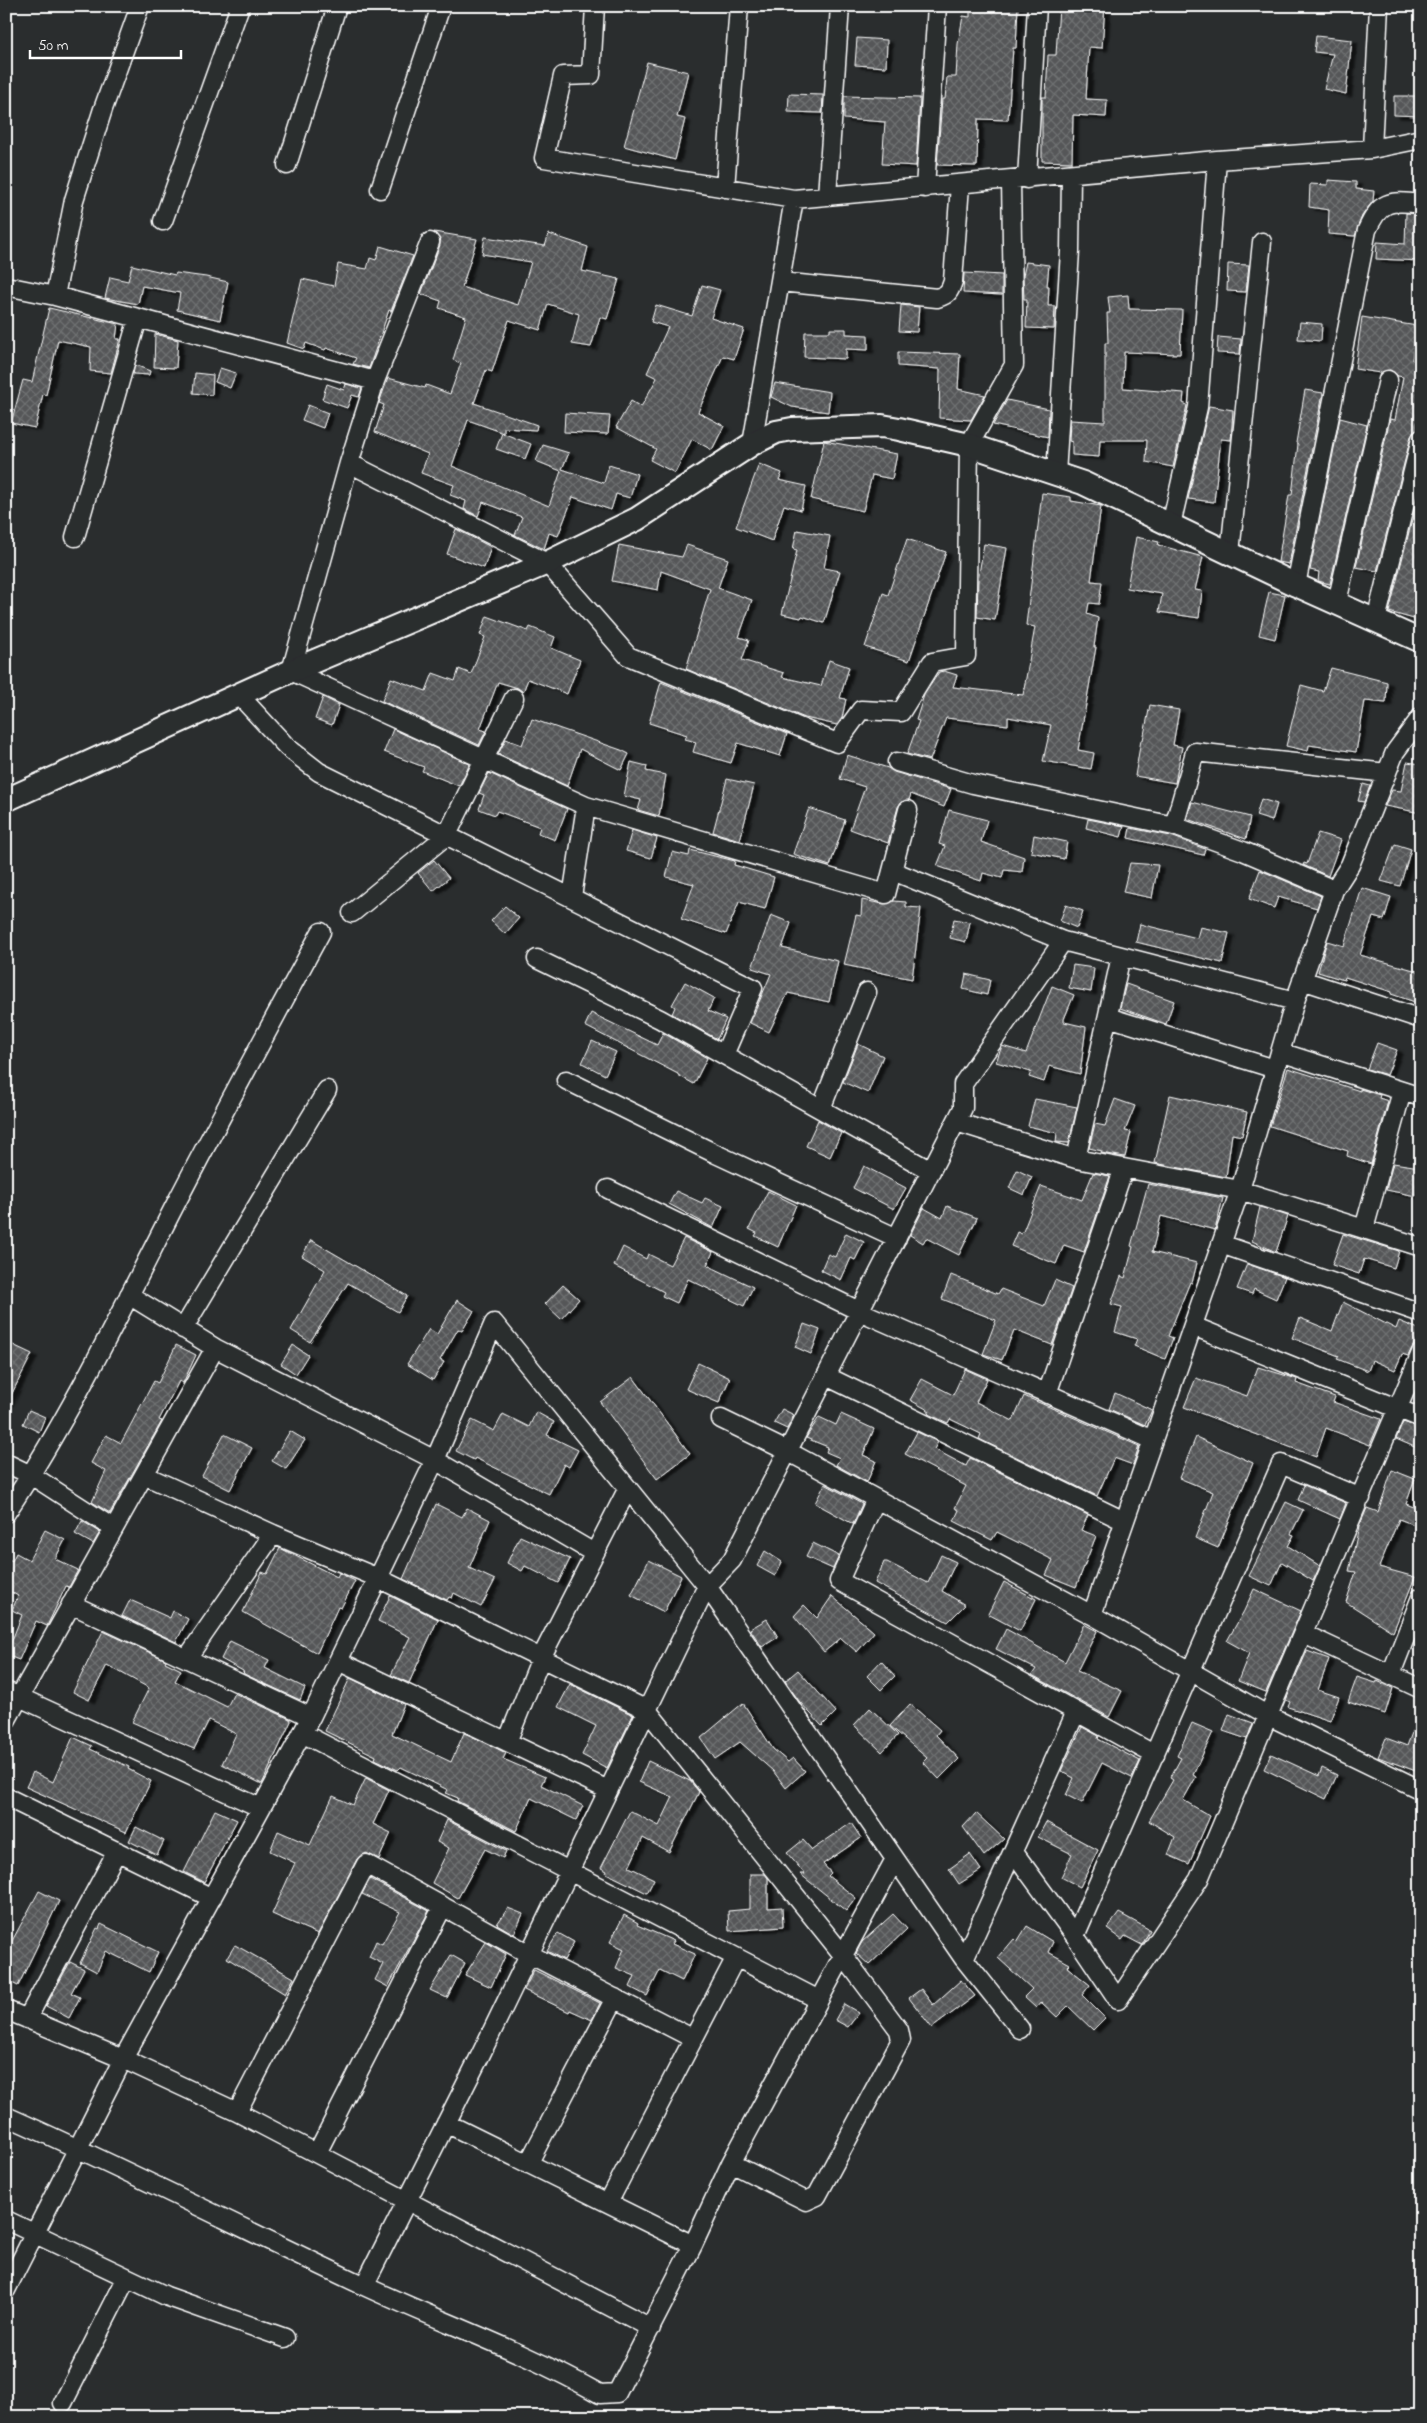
<svg xmlns="http://www.w3.org/2000/svg" width="1427" height="2423" viewBox="0 0 1427 2423" font-family="'Indie Flower',sans-serif">
<defs>
<pattern id="building-cross-hatch" width="8" height="8" patternUnits="userSpaceOnUse" patternTransform="scale(1.25)"><rect width="8" height="8" fill="#555758"/><path d="M0 0l8 8M0 8l8-8" fill="none" stroke="#6e7071"/></pattern>
<filter id="shadow"><feDropShadow dx="5.5" dy="3" stdDeviation="1" flood-color="#0009"/></filter>
</defs>
<rect width="100%" height="100%" fill="#2a2d2e"/>
<filter id="ink" filterUnits="userSpaceOnUse"><feTurbulence type="fractalNoise" baseFrequency=".02" numOctaves="2"/><feDisplacementMap in="SourceGraphic" scale="10" xChannelSelector="R" yChannelSelector="G"/><feConvolveMatrix kernelMatrix="1 2 1 2 8 2 1 2 1" color-interpolation-filters="sRGB"/></filter>
<g filter="url(#ink)">
<path fill="url(#building-cross-hatch)" stroke="#fff" filter="url(#shadow)" d="M970 6H1018L1016 48H1013L1008 120 978 119 977 166 937 165 942 99H945L947 77H956L958 44 963 16 970 17Z
M1059 6H1105L1102 48 1089 47 1086 99 1107 100 1106 117 1073 115 1072 162 1042 161V97H1046L1048 55H1056Z
M1316 36 1352 40 1346 94 1324 89 1333 54 1314 52Z
M857 38 887 40 886 67 855 65Z
M647 62 688 72 677 117 685 119 675 160 624 146Z
M789 94 823 95 822 113 788 112Z
M844 96 920 98 916 166 882 164 885 122 844 119Z
M1394 96H1421V116L1394 115Z
M1328 180 1356 182V189L1374 191 1373 201 1362 216 1355 236 1328 234 1329 210 1309 207 1310 184 1328 185Z
M1406 213 1421 214V261L1376 259 1377 242 1405 244Z
M434 232 477 239 462 287 518 305 531 262 482 254 485 237 545 246 549 234 588 247 582 271 619 279 607 319 600 317 591 347 572 344 579 314 548 304 540 330 509 320 492 372 486 370 474 403 537 425 536 430 504 428V433L468 420 452 466 549 506 561 471 536 461 543 445 569 453 562 469 604 483 609 465 637 474 630 498 616 494 611 510 573 497 558 536 549 533 544 549 515 535 522 517 483 502 478 516 464 509 466 501 450 495 454 485 421 473 428 454 375 432 384 405 379 403 388 378 425 388 426 385 450 394 461 363 453 360 466 317 439 308 441 301 421 294 440 245V240Z
M380 246 413 256 391 311 389 310 369 368 353 364 356 358 326 348 325 350 306 343 304 349 287 343 302 279 334 286 338 264 367 269 370 258 376 260Z
M1026 262 1049 265 1047 286H1049L1048 306H1055L1054 329 1026 328 1027 299H1024L1023 276Z
M1228 264 1249 265 1246 292 1227 291Z
M132 265 175 275 176 273 206 277 228 282 220 320 177 310 180 293 142 286 138 304 105 298 110 277 128 281Z
M964 273 1002 275V295L963 293Z
M702 285 720 290 711 318 744 329 734 359 723 356 698 412 724 426 712 450 692 439 675 473 650 460 656 449 616 427 631 401 641 407 657 378 647 373 668 327 651 322 656 305 692 316Z
M1128 295 1129 309 1182 310 1180 354 1124 352 1123 388 1184 393 1183 403 1187 405 1173 467 1146 462 1147 440H1100L1099 457 1072 455V442L1069 441 1070 420 1105 422V343H1108L1107 313H1110L1108 297Z
M901 305 919 307 917 332 899 331Z
M49 308 118 324 116 339H120L111 373 90 371 91 347 58 340 46 395 43 394 35 428 11 423 23 380 32 382Z
M1362 317 1417 326 1412 360 1421 361V398L1416 430 1411 436 1377 571 1356 567 1390 419 1395 420 1403 377 1398 376 1390 370 1380 373 1355 369Z
M1300 322 1322 324 1321 341 1298 339Z
M830 329H846V334L868 335V350L846 349V359L804 357 805 332H830Z
M155 334 178 340 176 368 154 367Z
M1218 337 1241 339 1240 354 1217 353Z
M898 352 960 354 958 389 985 395 971 420 939 418 940 369 898 366Z
M135 365 150 371 149 375 133 374Z
M220 368 236 373 230 388 215 382Z
M195 373 213 375 212 395 193 393Z
M775 383 830 392 828 412 792 407 771 397Z
M327 384 344 390 346 384 362 388 359 397 352 395 347 408 322 399Z
M1305 390 1323 393 1289 564 1278 562 1289 495H1292L1298 444 1296 443Z
M1007 400 1049 409 1048 437 993 425Z
M308 405 328 413 323 428 302 420Z
M1209 406 1233 410 1231 440 1221 439 1214 502 1188 499Z
M565 413 610 416 608 434 564 432Z
M1340 418 1367 425 1330 584 1318 581 1319 572 1310 570Z
M502 433 531 444 525 459 496 449Z
M824 441 897 454 892 479 872 475 863 511 811 499Z
M759 464 782 473 779 480 806 486 801 510 784 505 772 541 736 527Z
M1042 493 1071 497V501L1101 506 1091 581 1102 582 1099 604 1089 603 1087 614 1098 618 1094 647H1096L1078 750 1094 753 1091 769 1043 761 1051 725 1008 717V725L946 718 930 760 907 754 919 721 916 720 924 695 939 672 944 671 957 675 953 687 1023 695 1035 627 1026 625Z
M1416 504 1421 505V621L1389 612Z
M456 529 491 547 484 568 447 554Z
M797 530 830 536 824 568 840 571 824 623 802 616 801 618 782 614 797 550 793 549Z
M1136 537 1159 542 1158 545 1203 557 1195 590 1202 591 1199 618 1159 612 1162 594 1127 588Z
M907 539 946 552 909 661 865 647 883 593 888 595Z
M984 544 1007 548 995 620 977 617 978 580Z
M619 545 682 557 687 545 728 559 718 588 752 600 739 637 749 640 742 660 784 673 782 677 821 686 829 660 849 667 840 698 846 699 842 718 837 725 805 718 686 669 710 589 661 571 658 590 612 581Z
M1269 592 1285 595 1275 639 1259 635Z
M487 616 528 631 530 627 555 637 551 648 580 660 567 694 528 679 523 692 518 688 498 682 480 729 486 731 479 745 382 701 391 678 426 691 433 673 455 681 459 669 471 674 485 637 480 635Z
M1331 668 1387 682 1386 703 1365 701 1356 752 1309 745 1308 751 1286 746 1301 685 1323 691Z
M661 682 787 734 780 756 738 743 731 763 693 752 696 742 685 739 687 735 649 723Z
M323 697 339 705 332 725 315 719Z
M1150 705 1179 710 1173 745 1182 747 1175 783 1135 776 1141 740H1143Z
M532 719 621 750 629 754 621 770 580 749 567 786 498 754 506 739 522 745Z
M393 729 470 764 459 786 422 771 424 767 384 752Z
M847 755 888 768 894 772 951 789 944 807 911 794 909 800 901 802 898 807 888 843 850 829 865 787 840 779Z
M631 762 647 766 646 771 666 775 659 816 638 810 641 800 624 796Z
M1407 762 1421 764V813L1385 806 1392 790 1401 791Z
M489 773 567 809 555 840 538 833 540 827 497 811 495 815 479 809 484 795 479 793Z
M727 779 754 785 740 840 713 832Z
M1363 784 1370 786 1364 802 1358 801Z
M1261 799 1277 804 1272 821 1256 816Z
M1192 802 1250 817 1246 839 1187 819Z
M809 808 845 820 830 866 793 854Z
M949 810 987 820 981 842 1024 857 1022 872 1004 870 1002 878 983 873 981 881 937 866 945 846 939 844Z
M1088 819 1124 826 1121 837 1086 828Z
M1130 828 1171 836 1205 849 1203 855 1128 838Z
M632 830 657 838 651 858 626 851Z
M1318 833 1341 840 1328 876 1303 865 1304 863 1307 864Z
M1034 835 1067 842 1064 859 1031 852Z
M1395 844 1411 849 1400 886 1381 881Z
M690 850 735 861 734 865 774 877 765 909 739 902 726 934 681 919 694 884 666 877 672 852 689 856Z
M434 860 449 878 433 891 418 873Z
M1130 863 1158 865 1152 898 1123 892Z
M1260 870 1321 896 1317 908 1278 897 1274 908 1249 899Z
M1362 888 1391 897 1384 920 1373 917 1360 955 1421 972V1004L1391 994 1392 992 1345 977 1344 980 1318 972 1327 941 1344 946Z
M862 900 884 904 894 901 906 902V907L921 908 912 979 844 965 856 915 861 916Z
M1066 905 1083 911 1077 928 1060 921Z
M505 906 519 918 505 934 491 921Z
M771 915 791 923 782 948 838 961 829 1002 788 993 769 1032 750 1023 771 974 752 968Z
M954 919 970 922 966 942 950 938Z
M1140 924 1197 938 1200 927 1229 933 1222 963 1136 942Z
M1073 965 1094 968 1091 992 1069 988Z
M966 974 990 980 987 995 963 989Z
M685 982 714 998 708 1011 726 1019 717 1039 672 1014 675 1007 672 1005Z
M1126 984 1174 1001 1166 1024 1120 1008Z
M1052 986 1074 995 1064 1019V1022L1086 1027 1080 1074 1049 1066 1044 1082 1029 1077 1031 1072 996 1062 1002 1046 1026 1053Z
M591 1013 657 1045 663 1033 707 1058 694 1084 678 1075V1074L585 1026Z
M592 1041 616 1052 605 1075 582 1063Z
M1377 1043 1397 1050 1387 1075 1367 1069Z
M858 1044 883 1056 868 1093 843 1082Z
M1288 1068 1360 1091V1089L1380 1095 1379 1098 1388 1101 1371 1164 1347 1156 1348 1151 1270 1126Z
M1170 1095 1247 1112 1242 1136 1232 1134 1226 1177 1155 1163Z
M1035 1099 1077 1107 1069 1143 1056 1142 1057 1133 1028 1126Z
M1115 1099 1135 1106 1125 1131 1131 1132 1125 1157 1101 1153 1102 1151 1089 1148 1095 1124 1105 1126Z
M818 1120 841 1133 830 1157 806 1146Z
M1393 1163 1420 1167 1416 1196 1386 1190Z
M864 1166 906 1188 894 1209 853 1188Z
M1017 1170 1032 1177 1024 1195 1009 1188Z
M1093 1173 1110 1176 1084 1252 1064 1245 1056 1264 1011 1246 1017 1232 1022 1234 1041 1186 1082 1200Z
M1148 1184 1223 1198 1215 1230 1161 1216 1152 1252 1197 1263 1192 1283 1190 1282 1168 1336 1173 1338 1165 1359 1134 1346 1137 1339 1115 1332 1122 1307 1111 1304 1121 1276 1125 1278 1133 1247 1131 1246Z
M676 1191 702 1203 705 1198 723 1206 713 1228 669 1204Z
M768 1191 796 1205 778 1247 755 1236 757 1233 749 1229Z
M947 1206 977 1218 959 1255 926 1238 923 1243 910 1235 924 1208 942 1218Z
M1260 1207 1288 1216 1276 1252 1252 1241Z
M846 1233 864 1242 855 1260 851 1258 841 1280 821 1270 828 1254 835 1257Z
M1343 1234 1399 1251 1394 1268 1364 1259 1359 1274 1332 1265Z
M684 1238 713 1252 707 1265 753 1287 744 1306 688 1279 677 1303 662 1296 664 1292 614 1266 623 1247 646 1259 648 1254 670 1265Z
M311 1240 407 1296 398 1312 348 1283 310 1342 291 1330 325 1270 302 1256Z
M1247 1264 1285 1277 1276 1299 1254 1289 1252 1294 1237 1289Z
M951 1275 998 1294 1001 1289 1044 1306 1055 1280 1072 1288 1052 1345 1014 1330 1002 1360 983 1354 996 1320 942 1299Z
M563 1285 579 1299 561 1319 545 1304Z
M457 1300 474 1311 462 1331 458 1329 440 1360 444 1362 433 1380 407 1364 429 1329 437 1334Z
M1343 1302 1396 1329 1399 1321 1421 1330 1408 1356 1402 1354 1395 1370 1372 1360 1368 1371 1337 1359 1339 1356 1292 1338 1300 1318 1332 1331Z
M804 1324 820 1330 811 1354 795 1347Z
M11 1344 32 1354 6 1405V1353Z
M176 1345 196 1355 183 1383 179 1381 159 1420 162 1421 110 1513 92 1502 106 1471 91 1463 106 1435 121 1443 154 1381 158 1383Z
M293 1345 308 1355 296 1374 281 1364Z
M698 1363 730 1378 719 1403 686 1389Z
M1258 1367 1297 1379 1296 1383 1335 1397 1333 1402 1381 1419 1370 1445 1326 1428 1316 1457 1184 1407 1196 1378 1247 1396Z
M965 1369 987 1379 976 1402 1013 1421 1024 1396 1139 1446 1133 1465 1114 1458 1097 1496 979 1439 981 1434 950 1419 948 1423 928 1414 930 1411 910 1400 922 1379 953 1395Z
M633 1377 690 1454 657 1479 600 1402Z
M1115 1393 1152 1410 1145 1425 1109 1409Z
M782 1409 794 1415 787 1429 774 1423Z
M29 1410 45 1417 39 1432 23 1424Z
M536 1412 554 1422 547 1435 578 1450 569 1467 564 1464 549 1494 475 1458 474 1460 456 1451 472 1420 494 1431 503 1414 529 1427Z
M841 1414 874 1429 863 1455 876 1461 867 1482 836 1465 840 1458 826 1452 828 1447 806 1438 819 1417 836 1425Z
M1403 1422 1421 1428V1439L1417 1448 1396 1439Z
M290 1431 305 1440 286 1469 272 1461Z
M917 1432 938 1442 934 1449 966 1466 970 1458 1088 1515 1081 1530 1096 1536 1076 1587 1046 1575 1053 1560 997 1532 992 1540 954 1521 959 1510 955 1508 966 1486 905 1454Z
M224 1434 252 1448 230 1490 202 1476Z
M1196 1437 1253 1463 1218 1548 1195 1538 1213 1492 1179 1478Z
M1392 1470 1415 1479 1406 1504 1421 1510 1417 1526 1399 1519 1379 1567 1415 1577 1393 1632 1346 1602 1356 1572 1349 1571 1359 1527 1367 1508 1378 1512Z
M825 1484 862 1504 853 1524 815 1503Z
M1304 1485 1346 1503 1340 1519 1298 1500Z
M1286 1502 1303 1510 1291 1534 1294 1535 1288 1546 1320 1566 1313 1581 1282 1562 1271 1586 1249 1576Z
M436 1504 462 1517 467 1508 490 1520 469 1568 495 1580 481 1607 454 1593 452 1598 449 1597 447 1600 403 1579Z
M82 1521 100 1532 93 1544 75 1534Z
M45 1530 65 1540 55 1559 78 1570 69 1587 66 1586 47 1626 36 1621 19 1660 6 1655 22 1615 12 1610 18 1596 6 1589V1557L12 1561 16 1553 29 1560Z
M520 1536 570 1559 558 1583 525 1566 522 1571 507 1563Z
M813 1543 839 1556 833 1569 806 1557Z
M280 1548 337 1577 339 1573 355 1581 341 1608 338 1607 317 1653 243 1612 262 1572 267 1574Z
M765 1551 782 1562 775 1576 757 1566Z
M941 1555 956 1562 942 1591 965 1605 948 1622 875 1583 884 1562H887L928 1583Z
M649 1560 681 1576 664 1612 631 1595Z
M1004 1582 1036 1599 1020 1631 988 1614Z
M1254 1589 1301 1611 1266 1692 1238 1681 1249 1653 1227 1641 1244 1611Z
M390 1596 438 1619 409 1683 391 1675 410 1637 378 1621Z
M832 1596 874 1632 857 1652 841 1638 824 1652 794 1616 804 1605 817 1618Z
M130 1600 170 1618 173 1611 188 1619 176 1642 122 1616Z
M767 1619 778 1637 762 1647 750 1629Z
M1084 1624 1097 1631 1077 1671 1122 1691 1109 1717 1032 1675 1036 1669 996 1649 1006 1629 1065 1662Z
M103 1631 166 1660 165 1662 181 1670 175 1681 227 1707 234 1693 290 1719 291 1721 262 1784 222 1764 236 1734 209 1720 194 1749 132 1722 149 1688 107 1665 89 1700 73 1692Z
M230 1641 269 1660 265 1668 305 1688 300 1700 244 1674 243 1671 221 1659Z
M1307 1651 1329 1659 1318 1690 1339 1697 1330 1721 1288 1707 1290 1702 1286 1700Z
M881 1661 895 1676 881 1690 867 1676Z
M798 1670 836 1712 822 1726 799 1701 785 1681Z
M1357 1677 1376 1683 1377 1681 1393 1688 1385 1714 1348 1702Z
M350 1678 404 1704 392 1734 451 1762 464 1733 478 1739 506 1753 503 1759 545 1777 541 1785 583 1806 576 1820 531 1798 516 1831 457 1801 458 1798 446 1793 448 1790 401 1767 398 1770 375 1759 376 1756 325 1731Z
M570 1684 633 1715 607 1768 582 1755 596 1726 558 1707Z
M743 1703 773 1749 788 1762 793 1758 805 1771 786 1788 773 1771 740 1742 715 1759 701 1738Z
M910 1704 940 1730 936 1735 959 1759 939 1779 923 1762 927 1758 890 1726Z
M870 1708 898 1735 882 1752 854 1725Z
M1229 1714 1253 1723 1247 1739 1223 1731Z
M1419 1714 1421 1715V1773L1378 1757 1386 1738 1407 1746Z
M1192 1723 1213 1732 1193 1775 1196 1777 1183 1800 1210 1816 1189 1864 1168 1855 1175 1837 1149 1821 1173 1780 1170 1778 1181 1758 1177 1756Z
M1082 1727 1099 1736 1098 1739 1140 1761 1132 1778 1102 1763 1082 1803 1066 1795 1074 1778 1061 1771Z
M73 1737 92 1746 90 1749 129 1767 128 1769 151 1781 126 1832 26 1787 33 1772 53 1782Z
M1271 1754 1319 1776 1322 1768 1337 1775 1326 1799 1264 1769Z
M648 1761 690 1781 699 1792 669 1852 643 1838 629 1867 654 1879 647 1893 606 1873 607 1871 601 1868 630 1811 659 1826 673 1797 639 1782Z
M366 1778 389 1790 373 1824 391 1833 379 1859 366 1853 357 1859 318 1934 272 1914 295 1863 270 1851 278 1831 310 1845 333 1796 353 1805Z
M215 1810 237 1820 204 1882 184 1872Z
M976 1813 1004 1839 984 1856 963 1827Z
M447 1820 506 1851 503 1858 485 1849 458 1898 432 1883 449 1848 437 1842Z
M1046 1822 1098 1850 1080 1887 1061 1877 1072 1854 1038 1837Z
M851 1823 861 1838 823 1864 831 1873 828 1876 856 1898 846 1911 800 1874H805L787 1853 803 1840 812 1850Z
M136 1827 164 1841 157 1855 129 1841Z
M970 1854 981 1870 959 1884 949 1869Z
M750 1874H765L768 1878V1908L782 1907 783 1927 729 1931 728 1911 750 1909Z
M370 1879 429 1911 388 1987 375 1980 383 1964 369 1957 376 1941 382 1944 400 1912 362 1894Z
M39 1891 59 1901 18 1986 6 1980V1952Z
M508 1908 523 1914 514 1934 497 1924Z
M1119 1913 1150 1930 1142 1945 1125 1936 1122 1940 1107 1929Z
M893 1914 907 1929 869 1965 856 1953 862 1942Z
M624 1915 638 1923 637 1925 674 1941 672 1944 695 1954 682 1981 660 1970 647 1996 630 1987 635 1976 616 1968 624 1949 610 1942Z
M101 1924 158 1952 149 1972 106 1951 97 1972 80 1963 97 1928 99 1929Z
M1027 1926 1053 1942 1048 1952 1070 1964 1067 1967 1090 1985 1082 1995 1105 2018 1093 2030 1068 2006 1057 2017 1041 2002 1036 2008 1024 1997 1032 1989 998 1958 1014 1939 1017 1942Z
M558 1933 574 1942 564 1960 547 1951Z
M486 1942 506 1954 491 1987 465 1975Z
M235 1945 294 1978 285 1994 227 1958Z
M451 1955 465 1963 447 1998 430 1990Z
M70 1962 84 1969 71 1993 80 1997 69 2018 46 2006Z
M534 1970 600 2003 592 2020 570 2010 569 2012 524 1990Z
M961 1980 975 1996 932 2028 909 1998 921 1989 933 2005Z
M844 2004 859 2013 848 2027 835 2020Z"/>
<g fill="none" stroke-linecap="round" stroke-linejoin="round">
<defs>
<path id="minor" d="M595 6 591 75 563 76 544 158 794 199 1217 160 1372 149 1421 139
M1372 149 1379 6
M287 165 337 6
M1027 179 1037 6
M725 188 739 6
M925 188 937 6
M380 189 441 6
M827 196 840 6
M163 221 240 6
M430 242 375 381 349 463 291 671 586 806 886 894 908 810
M780 282 937 298C948 295 950 291 953 281L960 185
M6 286 55 296 375 381
M55 296 74 200 103 109 140 6
M752 444 794 199
M349 463 547 563 628 656 837 743 861 710 901 712 932 662 966 656 969 445 1014 365 1011 180
M1056 474 1070 251 1071 175
M1171 525 1198 407 1217 160
M75 537 138 318
M1230 553 1262 242
M1296 585 1367 230C1380 201 1389 200 1421 204
M1337 602 1388 380
M1376 620 1421 439
M239 695 287 747 319 772 753 988 724 1055
M897 762 973 784 1174 826 1243 851 1334 890
M1174 826 1195 752 1387 773
M893 871 1063 941 1295 1001
M572 897 586 806
M352 913 447 835 514 698
M537 959 660 1019 931 1171
M1302 980 1421 1019
M1108 1017 1275 1069
M1280 1052 1421 1097
M566 1080 716 1154 897 1238
M821 1109 867 992
M956 1122 1076 1159 1240 1190 1421 1247
M1076 1159 1121 956
M608 1189 859 1311 1153 1440
M1364 1229 1402 1091
M1221 1244 1421 1313
M129 1295 215 1348
M1193 1326 1421 1418
M183 1329 327 1090
M826 1376 1124 1521
M1047 1394 1124 1168
M721 1419 787 1451 1092 1615 1269 1716 1421 1790
M6 1463 31 1475 113 1528
M144 1475 273 1534 378 1578 647 1710 843 1955 899 2030 901 2040 817 2196 806 2201 731 2163
M876 1499 839 1581 1155 1755
M6 1513C70 1417 121 1311 173 1209 221 1116 271 1024 321 932
M71 1604 311 1717
M1092 1615 1240 1190 1295 1001 1334 890 1350 865 1395 752 1421 717
M1304 1634 1421 1689
M187 1658 273 1534
M338 1661 608 1790
M1391 1674 1421 1597
M6 1691 261 1808
M6 1721 215 1348 435 1460 594 1553
M302 1733 819 2000
M507 1742 541 1658 628 1488
M6 1797 212 1898
M1013 1851 1075 1936 1118 2000 1199 1879 1421 1353
M1075 1936C1144 1779 1211 1621 1281 1464L1361 1498
M964 1959 1076 1712
M6 2010 123 2059 237 2112 651 2328
M27 2019 117 1851
M237 2112 366 1864 529 1954 692 2038
M6 2116C126 2169 243 2229 362 2285 441 2322 524 2351 600 2394L617 2393 693 2245 731 2163 895 1859
M446 2123 693 2245
M317 2153 443 1906
M528 2164 615 1998
M608 2203 736 1957
M6 2220 166 2296 285 2338
M364 2286 480 2056 707 1586 732 1560 963 1108V1084L1063 941
M6 2290 123 2059 311 1717 435 1460 494 1323 707 1586 964 1959 1020 2029
M63 2403 126 2279"/>
<path id="tertiary" d="M6 800 291 671 547 563 637 519 752 444 776 432 792 429 882 426 899 429 969 445 1083 483 1296 585 1421 641"/>
</defs>
<use href="#minor" stroke="#fff" stroke-width="21"/>
<use href="#tertiary" stroke="#fff" stroke-width="26"/>
<use href="#minor" stroke="#2a2d2e" stroke-width="18"/>
<use href="#tertiary" stroke="#2a2d2e" stroke-width="22"/>
</g>
</g>
<rect width="1427" height="2423" fill="none" stroke="#2a2d2e" stroke-width="25"/>
<rect x="12" y="12" width="1402" height="2398" fill="none" stroke="#fff" stroke-width="2" filter="url(#ink)"/>
<path d="M30 50v8h151v-8" fill="none" stroke="#ffffff" stroke-width="2.5"/>
<text x="38" y="50" font-size="15" fill="#ffffff" stroke="#2a2d2e" stroke-width="4" paint-order="stroke">50 m</text>
</svg>
